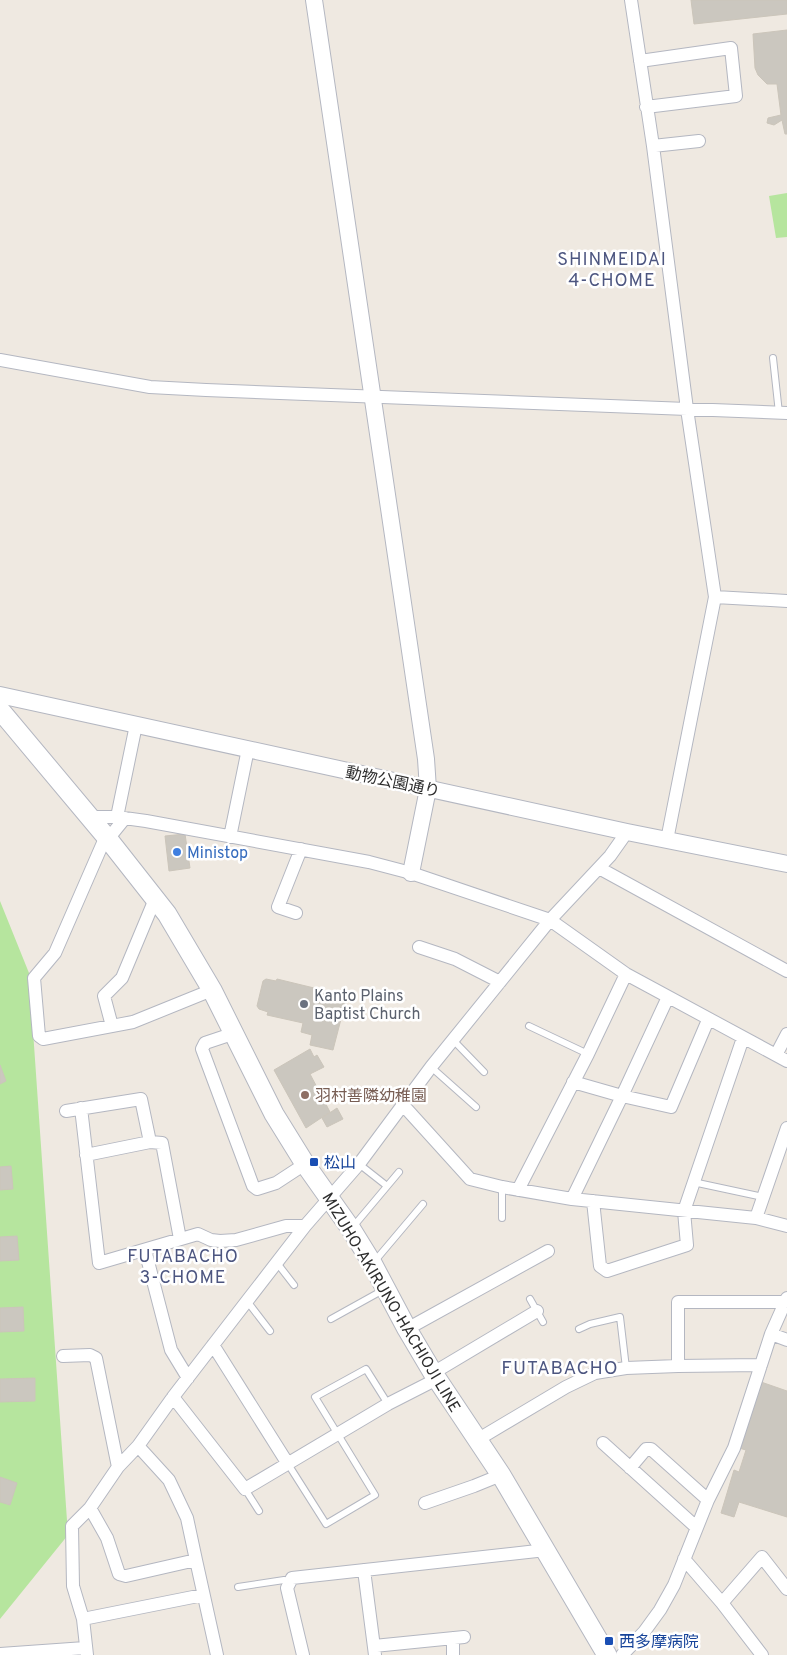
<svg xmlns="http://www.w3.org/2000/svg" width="787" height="1655" viewBox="0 0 787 1655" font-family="Overpass,'Noto Sans JP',sans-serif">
<rect width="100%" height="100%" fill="#efe9e1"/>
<path fill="#b6e59e" d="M787 193V237L776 238 769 196Z
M0 901 29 973 68 1535 0 1619Z"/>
<path fill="#cbc7bf" stroke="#cbc5ba" d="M691 0H787V14L694 24Z
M787 30V134H785L782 120 774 125 767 123 768 118 781 115 777 84H767L758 75 755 68 753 34Z
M185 834 190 868 169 871 165 836Z
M266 979 276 981 277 979 347 996 333 1050 310 1045 312 1035 301 1032 303 1023 267 1015 268 1012 259 1009 257 1006 263 981Z
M310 1049 314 1057 317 1055 324 1067 310 1074 330 1112 306 1128 274 1070Z
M0 1065 6 1081 0 1084Z
M337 1108 343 1119 327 1127 322 1118Z
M11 1166 13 1189 0 1190V1167Z
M17 1236 19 1260 0 1261V1237Z
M23 1307 24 1331 0 1332V1308Z
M35 1378V1401L0 1402V1379Z
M761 1382 787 1391V1517L739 1502 734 1517 721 1513 734 1470 739 1472 746 1450 739 1448Z
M0 1477 17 1483 10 1505 0 1502Z"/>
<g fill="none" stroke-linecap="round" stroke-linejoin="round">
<defs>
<path id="service" d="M773 358 779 413
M529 1026 588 1054
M453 1040 484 1072
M431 1067 476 1107
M359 1164 387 1186
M693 1182 763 1197
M502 1218V1187
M352 1228 399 1172
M374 1262 423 1204
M277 1263 294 1285
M530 1299 543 1322
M247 1301 270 1331
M331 1319 385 1289
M579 1329 590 1324 620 1317 626 1368
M288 1464 326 1524 375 1495 315 1397 366 1369 388 1404
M245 1489 259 1511
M238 1587 284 1580 291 1581"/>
<path id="minor" d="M631 0 653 146 687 409 715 597 667 840
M640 61 731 48 736 96 646 107
M653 146 699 141
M0 360 150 387 206 390 787 413
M715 597 787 601
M89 817H117L146 821 369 862 411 873 550 920 626 974 787 1061
M117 817 136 725
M106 836 55 953 34 978 39 1036 43 1039 133 1022 212 990
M230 837 248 749
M108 839 125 818
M599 868 787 971
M296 913 278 907 301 849
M419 947 455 959 500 982
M112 1026 104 996 122 978 155 899
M235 1033 205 1043 202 1049 253 1186 257 1189 276 1183 305 1164
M776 1055 787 1034
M573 1082 622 1096 671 1107 708 1020
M403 1105 470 1179 502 1187 572 1199 756 1218 787 1226
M81 1108 99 1263 198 1234 211 1240 220 1241 236 1240 286 1226H305
M66 1111 141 1099 150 1142
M86 1155 150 1142 162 1143 180 1239
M518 1190 588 1054 626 974
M572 1199 622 1096 668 997
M593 1201 600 1266 607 1271 687 1245 684 1211 743 1038
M756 1218 787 1128
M145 1250 171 1350 188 1378
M407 1329 548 1251
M771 1334 787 1340
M213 1345 288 1464
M63 1356 90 1355 96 1358 118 1467
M678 1366V1302H785
M433 1373 537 1311
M173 1397 245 1489 388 1404 437 1379
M477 1440 566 1387 595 1373 626 1368 678 1366 761 1365
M603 1443 696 1527
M630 1468 646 1449H651L708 1500
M425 1503 474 1486 501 1475
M90 1508 107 1538 119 1574 126 1576 196 1560 187 1518 169 1480 138 1446
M684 1559 722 1603 762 1655
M196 1560 217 1655
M364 1570 375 1655
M722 1603 762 1557 787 1589
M83 1619 203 1595
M453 1638V1655
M374 1646 464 1637
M0 1654 85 1648
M87 1655 83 1619 73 1586 72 1526 90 1508 118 1467 138 1446 173 1397 247 1301 305 1226 359 1164 431 1067 550 920 610 856 627 832
M303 1655 287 1588 292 1578 546 1550
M622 1655 644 1632 660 1610 674 1585 708 1500 734 1448 771 1334 787 1298"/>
<path id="tertiary" d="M314 0 426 759 428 789 411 873
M0 695 627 832 787 864"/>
<path id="secondary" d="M0 710 108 839 167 914 212 990 274 1114 305 1164 351 1229 372 1263 407 1329 433 1373 501 1475 607 1655"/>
</defs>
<use href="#service" stroke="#b4b7c1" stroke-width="8"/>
<use href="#minor" stroke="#b4b7c1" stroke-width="14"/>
<use href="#tertiary" stroke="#b4b7c1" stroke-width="18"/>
<use href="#secondary" stroke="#b4b7c1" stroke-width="21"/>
<use href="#service" stroke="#fff" stroke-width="6"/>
<use href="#minor" stroke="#fff" stroke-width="12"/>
<use href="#tertiary" stroke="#fff" stroke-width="16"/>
<use href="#secondary" stroke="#fff" stroke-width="19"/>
</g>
<circle fill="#3f7fe0" stroke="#fff" stroke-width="2" cx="177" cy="852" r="5"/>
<circle fill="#6b7280" stroke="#fff" stroke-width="2" cx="304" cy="1004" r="5"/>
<circle fill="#8d6e63" stroke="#fff" stroke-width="2" cx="305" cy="1095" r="5"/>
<g fill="#1a4fb4" stroke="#fff" stroke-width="2">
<rect x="309" y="1157" width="10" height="10" rx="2.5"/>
<rect x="604" y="1636" width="10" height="10" rx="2.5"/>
</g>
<g text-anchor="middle" stroke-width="5" stroke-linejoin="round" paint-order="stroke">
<g font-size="16" fill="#2e2e2e" stroke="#fff">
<text transform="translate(393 781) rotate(12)" y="6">動物公園通り</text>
<text transform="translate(392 1302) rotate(59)" y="6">MIZUHO-AKIRUNO-HACHIOJI LINE</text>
</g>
<g font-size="16" fill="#366cbe" stroke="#fff" text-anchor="start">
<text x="187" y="858">Ministop</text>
</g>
<g font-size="16" fill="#5b616d" stroke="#fff" text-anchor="start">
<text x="314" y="1001">Kanto Plains<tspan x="314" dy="18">Baptist Church</tspan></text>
</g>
<g font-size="16" fill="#785e54" stroke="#fff" text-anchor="start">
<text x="315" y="1101">羽村善隣幼稚園</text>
</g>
<g font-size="16" fill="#164399" stroke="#fff" text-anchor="start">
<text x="324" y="1168">松山</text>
<text x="619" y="1647">西多摩病院</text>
</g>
<g font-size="18" letter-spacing="1" fill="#4d5680" stroke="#fff">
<text x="612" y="265">SHINMEIDAI<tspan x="612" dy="21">4-CHOME</tspan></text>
<text x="183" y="1262">FUTABACHO<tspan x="183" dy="21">3-CHOME</tspan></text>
</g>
<g font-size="19" letter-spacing="1" fill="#4d5680" stroke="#fff">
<text x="560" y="1374">FUTABACHO</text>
</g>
</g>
</svg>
